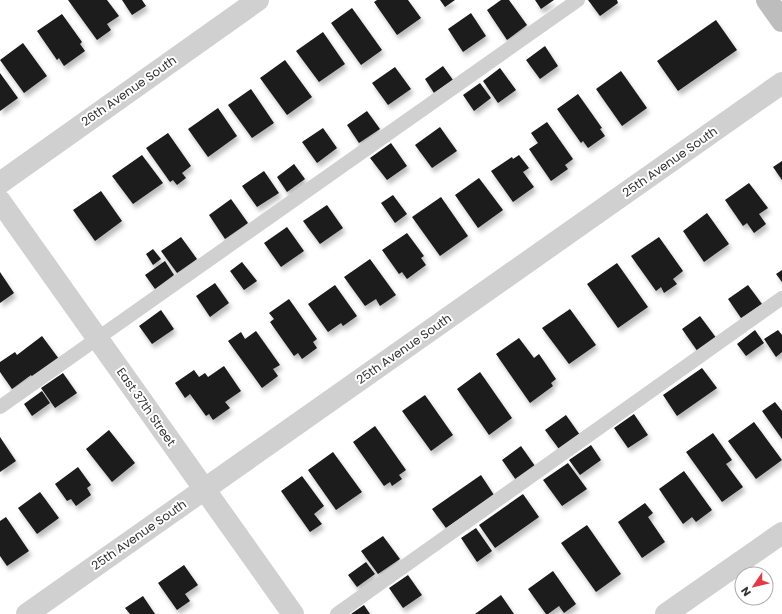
<svg xmlns="http://www.w3.org/2000/svg" width="782" height="614" viewBox="0 0 782 614" font-family="Poppins,sans-serif">
<defs>
<filter id="shadow"><feDropShadow dx="2.5" dy="4.5" stdDeviation="2" flood-color="#0004"/></filter>
</defs>
<rect width="100%" height="100%" fill="#fff"/>
<path fill="#1a1a1a" filter="url(#shadow)" d="M68 0H107L119 16 107 24 111 30 97 40Z
M122 0H142L146 6 132 15Z
M377 0H408L421 18 397 35 374 2Z
M440 0H455L445 7Z
M501 0H509L527 25 507 40 487 10Z
M535 0H554L541 9Z
M588 0H617L618 3 600 16Z
M352 8 382 50 361 65 331 23Z
M471 13 486 36 463 52 448 29Z
M62 14 82 42 80 44 85 51 64 66 59 58 57 60 37 31Z
M716 20 737 50 678 91 657 61Z
M323 32 345 64 319 82 296 51Z
M23 43 47 76 24 93 0 60Z
M545 46 558 66 540 79 526 60Z
M285 60 312 97 287 115 260 78Z
M443 66 453 80 434 93 425 79Z
M395 67 411 89 388 105 372 83Z
M500 68 516 90 498 103 483 81Z
M621 71 647 108 622 126 596 89Z
M0 73 18 98 0 111Z
M480 83 491 98 474 111 463 95Z
M251 89 274 123 252 138 228 105Z
M578 94 602 128 600 129 605 136 588 148 583 141 581 143 557 109Z
M218 108 237 136 208 157 188 129Z
M367 111 380 129 359 143 347 125Z
M547 122 573 159 565 165 568 169 551 181 529 149 538 143 531 133Z
M440 127 457 151 432 168 415 145Z
M323 128 337 148 317 163 302 142Z
M168 133 191 166 182 173 186 178 177 185 173 180 170 182 146 148Z
M391 143 407 166 387 180 370 158Z
M142 155 163 183 133 204 112 176Z
M519 155 529 168 523 172 534 187 513 202 491 171 512 157 513 159Z
M782 161V180L773 167Z
M294 164 305 179 287 192 277 177Z
M264 171 279 193 257 207 242 186Z
M479 178 503 210 478 228 455 195Z
M749 183 768 208 759 214 766 224 754 233 747 223 743 226 725 200Z
M101 191 122 221 95 241 73 210Z
M393 195 407 214 395 223 381 203Z
M441 197 468 236 440 256 412 217Z
M231 199 248 223 225 239 209 215Z
M327 205 343 228 320 244 303 221Z
M707 213 729 244 704 262 683 231Z
M287 227 304 251 281 267 264 243Z
M407 233 424 256 421 258 426 265 407 279 402 272 399 274 382 250Z
M181 237 197 259 177 273 161 251Z
M659 237 683 271 673 279 677 284 664 293 661 287 656 291 631 256Z
M153 249 161 259 153 265 146 254Z
M370 259 396 295 380 306 376 299 365 306 344 277Z
M165 261 174 275 155 289 145 275Z
M242 262 257 281 244 290 230 271Z
M617 263 648 307 618 328 587 284Z
M782 270V282L776 274Z
M0 272 14 293 0 303Z
M215 283 229 303 210 317 196 296Z
M335 285 357 316 343 326 341 323 328 332 308 304Z
M748 285 762 304 741 318 728 299Z
M289 299 317 339 313 342 317 348 302 359 298 353 294 356 270 322 274 319 269 313Z
M570 309 596 345 569 364 542 328Z
M161 310 174 329 152 344 139 326Z
M700 316 717 339 698 352 682 329Z
M755 330 764 343 746 356 737 344Z
M778 330 782 335V352L776 357 764 339Z
M256 331 280 365 273 369 278 376 262 388 228 341 241 332 245 339Z
M42 336 59 359 33 378 31 375 12 389 0 372V362L15 352 17 355Z
M519 338 534 358 539 354 556 379 551 383 553 386 530 403 496 354Z
M224 366 241 391 225 402 230 408 213 420 209 414 206 416 190 394 185 398 175 383 194 370 199 377 205 373 208 377Z
M702 368 717 388 677 416 663 395Z
M480 372 512 418 489 435 457 389Z
M63 373 77 393 55 408 41 388Z
M42 391 50 403 32 416 24 404Z
M425 395 453 435 431 451 402 411Z
M775 402 782 411V439L762 411Z
M634 414 648 435 628 448 614 428Z
M566 415 580 435 559 449 545 430Z
M754 422 782 460 756 479 728 441Z
M375 426 406 470 399 475 402 479 392 486 390 482 384 486 353 442Z
M109 430 135 463 112 482 86 449Z
M713 433 732 460 726 464 743 487 722 502 686 452Z
M0 437 16 461 0 472Z
M591 445 601 460 580 475 569 460Z
M521 446 535 466 516 480 502 460Z
M333 452 362 492 336 510 308 470Z
M568 463 587 489 562 506 543 480Z
M78 467 91 485 87 488 91 495 76 506 71 499 67 501 55 484Z
M684 471 712 510 696 522 692 517 683 524 659 489Z
M481 475 494 495 446 528 432 509Z
M302 476 324 506 314 514 322 524 310 532 281 491Z
M40 492 59 518 37 534 18 508Z
M523 494 539 517 495 548 479 525Z
M645 503 653 513 648 517 665 542 642 558 618 522Z
M6 517 29 551 7 566 0 556V521Z
M587 525 621 574 596 592 561 543Z
M476 528 492 551 477 562 461 538Z
M383 536 400 559 378 574 361 551Z
M366 562 375 574 357 587 348 575Z
M184 565 198 585 185 594 190 601 177 610 158 583Z
M553 571 576 604 564 613 559 606 548 614H546L528 589Z
M408 575 422 595 403 608 389 588Z
M501 595 514 614H475Z
M143 596 155 614H130L125 608Z
M364 605 370 614H351Z"/>
<g fill="none" stroke-linecap="round" stroke-linejoin="round">
<path stroke="#d0d0d0" stroke-width="14" d="M0 407 578 0
M337 614 782 298"/>
<path stroke="#d0d0d0" stroke-width="22" d="M0 183 258 0
M0 201 293 614
M27 614 782 83
M666 614 782 533"/>
<path stroke="#bdbdbd" stroke-width="22" d="M767 0 782 21"/>
</g>
<g text-anchor="middle" stroke-width="4" stroke-linejoin="round" paint-order="stroke">
<g font-size="12" fill="#333" stroke="#fff">
<text transform="translate(129 91) rotate(-35)" y="4">26th Avenue South</text>
<text transform="translate(670 162) rotate(-35)" y="4">25th Avenue South</text>
<text transform="translate(404 349) rotate(-35)" y="4">25th Avenue South</text>
<text transform="translate(146 407) rotate(55)" y="4">East 37th Street</text>
<text transform="translate(139 535) rotate(-35)" y="4">25th Avenue South</text>
</g>
</g>
<g transform="translate(754 586) rotate(235)"><circle r="19" fill="#ffffff" stroke="#adadad"/>
<path d="M0-3L7 15L0 10L-7 15Z" fill="#e63946"/>
<text y="-6" font-size="11" font-weight="bold" text-anchor="middle" fill="#333333">N</text>
</g>
</svg>
